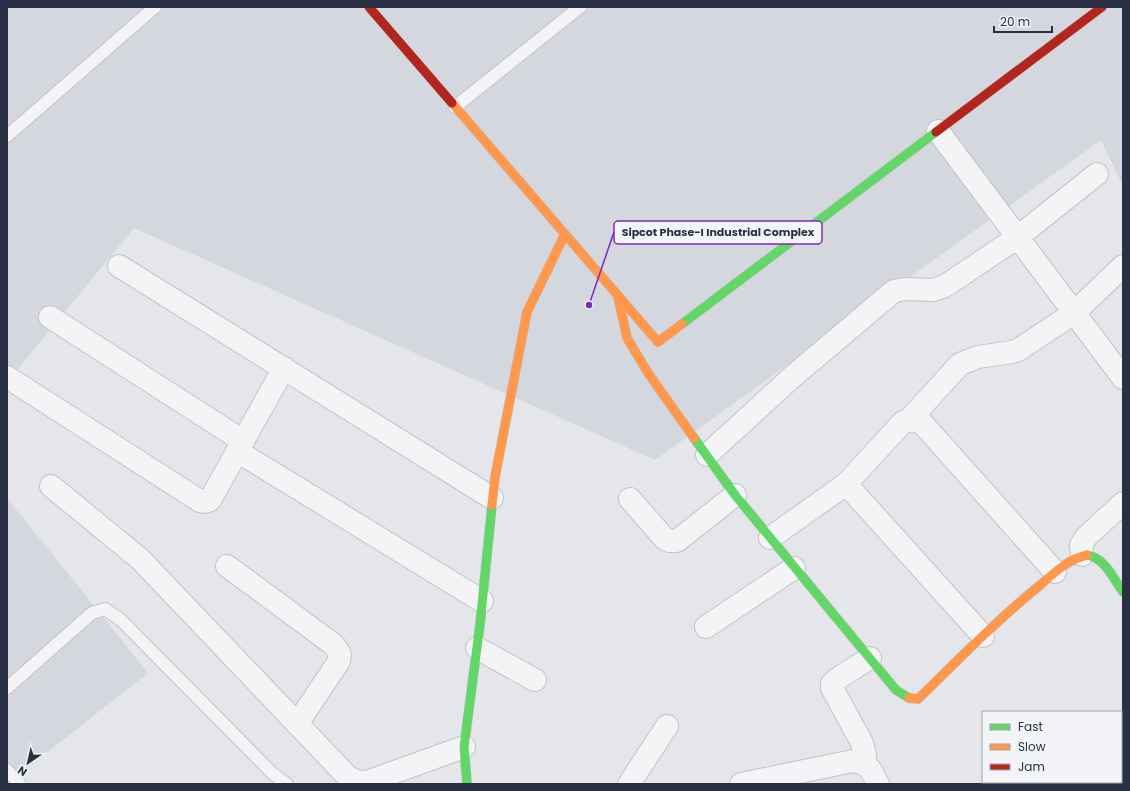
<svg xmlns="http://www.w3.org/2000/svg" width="1130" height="791" viewBox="0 0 1130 791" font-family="Poppins,sans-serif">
<rect width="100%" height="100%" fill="#e5e6e9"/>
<path fill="#d5d7de" d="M7 7H1123V186L1101 140 655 460 134 228 7 382Z
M7 498 148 673 7 784Z"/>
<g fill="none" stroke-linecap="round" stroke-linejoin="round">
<defs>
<path id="lane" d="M455 107 580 7
M7 136 155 7
M7 688 92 613 105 609 121 620 273 774 287 784
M7 770 20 784"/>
<path id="street" d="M938 131 1123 378
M119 266 492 498
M50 317 243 441
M7 377 200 501 205 502 210 500 284 368
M909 420 960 364 978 357 1012 352 1018 350 1074 313 1123 266
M237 451 482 601
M707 455 791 378 894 291 905 289 933 290 945 286 1018 237 1097 174
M846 484 983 636
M51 486 140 559 347 776 356 781 364 783 464 747
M630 499 664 538 669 541H677L735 495
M770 538 846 484 903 422C910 420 915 421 922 423L1055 572
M1082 555 1081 545 1086 537 1123 503
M227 566 334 645 340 654 339 661 297 724
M706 627 794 568
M477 648 535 680
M1121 760 1123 759
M862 763 865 755 862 743 832 688V684L837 679 870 658
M629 784 667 726
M741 784 853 761C870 764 871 770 878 784
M1072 784 1076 782"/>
<path id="fast" d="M682 324 936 132
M694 438 735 495 896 690 909 698
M1087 555C1105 558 1113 578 1123 592
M467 784 464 747 480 624 492 505"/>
<path id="slow" d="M452 103 658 342 682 324
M618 297 627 338 648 373 694 438
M492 505 495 477 527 312 565 234
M909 698 918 699C957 661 996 621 1039 586 1053 574 1068 559 1087 555"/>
<path id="jam" d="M369 7 452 103
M936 132 1102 7"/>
</defs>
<use href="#lane" stroke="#c2c3c7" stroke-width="14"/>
<use href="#street" stroke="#c2c3c7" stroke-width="24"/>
<use href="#fast" stroke="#c2c3c7" stroke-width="10"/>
<use href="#slow" stroke="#c2c3c7" stroke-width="10"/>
<use href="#jam" stroke="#c2c3c7" stroke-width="10"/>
<use href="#lane" stroke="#f4f4f6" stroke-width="12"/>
<use href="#street" stroke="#f4f4f6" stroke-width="22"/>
<use href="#fast" stroke="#63d668" stroke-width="9"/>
<use href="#slow" stroke="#ff974d" stroke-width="9"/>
<use href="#jam" stroke="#b3261e" stroke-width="9"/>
</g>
<path fill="none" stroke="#7b2cbf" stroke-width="1.5" d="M589 305L614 232"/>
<circle fill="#7b2cbf" stroke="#f3f4f8" stroke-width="1.5" cx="589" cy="305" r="4"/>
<rect fill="#f3f4f8" stroke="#7b2cbf" stroke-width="1.5" x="614" y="221" width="208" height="23" rx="4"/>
<g font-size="11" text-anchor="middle" font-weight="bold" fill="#2a3044">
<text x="718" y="236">Sipcot Phase-I Industrial Complex</text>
</g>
<rect width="1130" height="791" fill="none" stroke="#2a3044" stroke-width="16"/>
<rect x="982" y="711" width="140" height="72" fill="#f3f4f8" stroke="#a3a6b0"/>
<rect x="990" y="724" width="20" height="6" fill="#63d668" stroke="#a3a6b0"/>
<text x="1018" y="731" font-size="12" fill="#2a3044">Fast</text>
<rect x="990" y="744" width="20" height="6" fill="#ff974d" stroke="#a3a6b0"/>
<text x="1018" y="751" font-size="12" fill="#2a3044">Slow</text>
<rect x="990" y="764" width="20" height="6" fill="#b3261e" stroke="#a3a6b0"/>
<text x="1018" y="771" font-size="12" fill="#2a3044">Jam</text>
<g transform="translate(28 763) rotate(214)" stroke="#f3f4f8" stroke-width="3" paint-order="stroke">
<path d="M0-3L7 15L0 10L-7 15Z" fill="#2a3044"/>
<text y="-6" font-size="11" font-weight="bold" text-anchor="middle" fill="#2a3044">N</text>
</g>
<path d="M994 26v6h58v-6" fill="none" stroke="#2a3044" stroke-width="2"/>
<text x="1000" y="26" font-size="12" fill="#2a3044" stroke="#f3f4f8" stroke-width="3" paint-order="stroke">20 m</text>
</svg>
